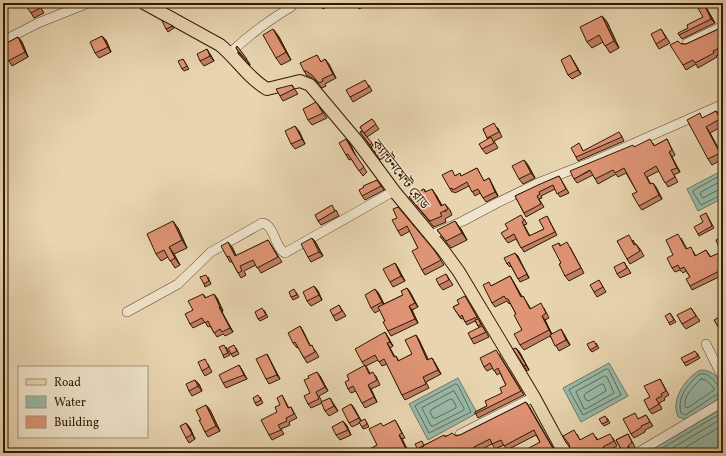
<svg xmlns="http://www.w3.org/2000/svg" width="726" height="456" viewBox="0 0 726 456" font-family="Vollkorn,'Noto Serif Bengali',serif">
<rect width="100%" height="100%" fill="#e8d5b0"/>
<filter id="stains"><feTurbulence type="fractalNoise" baseFrequency=".005" numOctaves="4"/><feColorMatrix values="0 0 0 0 .2 0 0 0 0 .09 0 0 0 0 .02 0 0 0 .5 -.17"/></filter>
<radialGradient id="worn" r=".72"><stop offset=".6" stop-color="#630" stop-opacity="0"/><stop offset="1" stop-color="#630" stop-opacity=".3"/></radialGradient>
<path fill="#98b9a8" stroke="#6e7965" d="M723 170V198L698 211 687 189Z
M609 363 628 396 581 422 563 388Z
M700 370C716 370 723 382 723 396L689 418 685 419 678 417C677 413 675 408 676 404 677 391 689 376 700 370Z
M458 378 477 413 428 440 409 404Z
M723 408V453H646Z"/>
<g fill="none" stroke-linecap="round" stroke-linejoin="round">
<path stroke="#646954" stroke-width="1" d="M723 174 694 190 693 192 701 205 723 194
M723 180 701 192 700 194 703 198 718 190 723 189
M607 369 609 370 621 395 583 415 569 390Z
M605 376 607 377 614 393 586 409H584L576 392Z
M701 379 706 380 714 388V390L689 407 686 408C681 398 694 386 701 379Z
M456 384 458 385 471 412 429 433 415 406Z
M602 384 604 385 606 391 589 401 586 400 584 396 585 394Z
M723 387C713 386 711 369 698 375 687 386 677 397 681 413L685 415 687 414 714 396 723 393
M454 391 464 408V410L433 426H431L422 408Z
M451 399 453 400 456 406V408L436 418H433L430 412 431 410Z
M654 453 723 412
M664 453 723 418
M676 453 723 425"/>
<defs>
<path id="minor" d="M3 41 38 23 88 3
M687 43 723 26
M230 53C249 35 269 20 291 7
M431 235 463 221 497 203 538 183 589 163 723 104
M127 312 178 284 211 252 262 223C275 225 274 247 285 253L394 191
M706 344 723 378
M460 434 534 397
M637 453 723 402"/>
<path id="major" d="M144 3 220 45C237 59 248 78 267 89L300 81 310 85 357 141 394 191 443 250 459 272 534 397 560 445 566 453"/>
</defs>
<use href="#minor" stroke="#5e482d" stroke-width="10"/>
<use href="#major" stroke="#301901" stroke-width="14"/>
<use href="#minor" stroke="#f0e4cc" stroke-width="9"/>
<use href="#major" stroke="#e8d5b0" stroke-width="12"/>
</g>
<path fill="#c07f65" stroke="#301901" d="M38 3 44 13 34 18 31 13Z
M302 3H314L305 8Z
M319 3H333L323 9Z
M355 3H366L367 5 359 9Z
M704 4 707 9 715 23 682 39 679 35 703 17Z
M602 16 607 22 619 48 610 53 603 42 592 48 587 42Z
M173 26 174 28 168 32 166 29Z
M723 27V51L720 52 721 54 716 56 717 57 698 68 696 64 686 70 683 65 681 44H686Z
M273 29 279 37 291 60 281 65 276 58Z
M661 29 670 43 659 49 656 44Z
M18 37 22 42 28 57 12 66 8 59 5 61 3 58V45Z
M106 40 111 52 99 58 95 53Z
M237 46 250 64V65L239 53 236 48Z
M210 54 214 61 204 66 200 61Z
M317 55 321 62 325 59 336 78 325 84 326 86 322 88 315 80 309 76H307L304 71Z
M183 59 189 69 184 71 182 69Z
M573 60 581 74 572 79 568 75Z
M292 85 298 94 283 101 280 96Z
M369 85 372 91 353 102 350 97Z
M316 102 327 118 312 125 308 120Z
M716 111 723 122V126L710 133 723 157V159L712 165 708 159 703 118Z
M372 119 379 129 367 137 360 127Z
M498 128 502 137 494 141 498 148 486 154 482 149 488 139 483 129Z
M299 131 305 144 295 149 291 144Z
M362 131 373 145 384 150 387 155 380 160 360 132Z
M621 135 624 141 578 161 576 157 581 147 583 151Z
M346 139 350 144 357 158 367 172 363 176 351 159 349 160 346 155Z
M667 139 675 155 672 157 680 172 674 175 678 182 668 187 659 171 647 177 651 184 656 187 662 199 642 210 639 206 637 192 626 173 618 177 616 174 598 184 593 175 577 183 574 179 634 147 653 143 654 146Z
M524 160 528 165 535 178 523 184 519 179Z
M477 168 484 181 489 178 498 196 486 202 480 193 475 196 469 186 455 193 454 192H452L450 189 456 175 462 176Z
M559 176 569 193 560 197 555 189 541 196 542 198 539 199 544 207 526 217 515 196Z
M377 180 384 190 365 200 362 196Z
M424 189 426 192 436 195 442 206 445 204 450 210 452 215 445 219 446 222 434 227 409 197Z
M336 210 339 216 321 225 318 221Z
M706 213 714 228 699 236 698 234 703 222Z
M547 216 557 235 524 252 516 239 508 243 505 239 524 219 527 224 524 225 530 236 544 229Z
M397 218 434 250 444 265 425 275 422 270 418 248 410 231 401 236 398 231Z
M178 228 187 248 174 254 180 265 175 268 168 257 161 261 156 254Z
M461 229 467 240 451 248 437 230Z
M723 236V275L692 290 690 286V277L686 271 683 273 680 270 675 272 672 268 681 238 687 249 693 251 696 256 706 250 711 257 721 252Z
M312 238 316 243 323 256 311 262 308 257Z
M268 240 282 262 261 273 256 265 244 271 246 275 241 278 232 262H230L227 257 232 247 236 256Z
M633 240 635 244H636L640 249 644 256 630 264 627 259Z
M559 243 561 246 570 247 584 273 569 281 565 276 561 263Z
M515 253 529 278 520 282 511 266 510 267 507 264Z
M624 262 631 273 620 278 617 274Z
M395 263 398 268 405 281 393 287 390 282Z
M446 274 453 285 443 290 439 285Z
M510 276 513 281 522 297 523 296 526 301 531 309 544 308 549 318 545 320 552 334H564L570 345 559 351 550 336 524 350 520 345 522 330 516 314 510 303 509 304 507 301 495 307 492 303 491 286Z
M208 277 211 284 205 287 204 284Z
M599 280 606 292 597 297 594 292Z
M314 286 318 291 322 300 311 306 307 301Z
M407 288 410 292 418 307 412 310 418 323 391 336 388 331 385 321 380 310 375 313 371 308 375 289 379 294 384 304 403 295Z
M296 292 299 297 293 300 291 297Z
M203 294 206 298H217L223 311 222 312 233 332 225 336 223 334 217 337 210 326 208 327 205 322 193 328 190 324 193 310Z
M465 296 489 337 474 344 471 339 479 327 475 321 467 325 463 318 461 319 453 307 459 304Z
M339 305 346 316 336 321 333 316Z
M691 308 700 321 686 329 682 324Z
M264 310 268 317 260 321 258 319Z
M670 313 676 322 670 325 669 323Z
M723 315V328L720 330 717 325Z
M300 326 303 331 310 346 315 350 319 357 307 363 304 358 298 347 297 348 293 343Z
M385 332 388 337 393 346 390 348 395 357 396 356 399 361 412 354 416 335 419 340 428 360 432 358 435 363 441 374 426 382 429 388 405 400 402 395 387 364 382 366 378 360 366 366 370 373 376 376 380 385 371 389 377 402 365 408 362 403 356 391 351 393 348 389 349 380 365 366 362 362Z
M596 343 599 348 592 352 590 350Z
M226 347 230 355 224 358 223 355Z
M236 348 239 354 233 357 231 354Z
M516 348 520 353 529 370 527 371 524 366Z
M697 353 700 358 686 366 684 363Z
M267 354 269 358 280 379 269 384 266 379Z
M499 354 524 395 478 418 475 412 487 406 502 393 506 385 500 373 497 375 493 368 487 371 484 367Z
M208 364 212 372 205 376 202 371Z
M239 365 242 370 247 379 226 388 223 383Z
M320 376 328 391 319 396 322 402 330 398 333 403 338 411 329 416 325 411 322 403 311 408 308 404 310 393Z
M660 379 669 395 664 398 665 400 659 403 662 409 652 414 649 410 650 397Z
M195 380 199 384 202 391 192 396 189 391Z
M282 395 289 408 291 407 297 418 289 422 290 425 281 429 284 434 272 440 269 435 280 405Z
M260 397 263 403 257 406 255 403Z
M526 402 555 452 557 453H531L540 442 536 435 507 450 504 445 495 449 492 444 477 452V453H422L421 452 420 453 418 450 424 445 445 436 460 435Z
M351 404 354 408 361 421H366L369 427 363 429 360 423 352 427 349 423Z
M206 405 210 410 220 431 208 437 205 432 201 420Z
M646 415 653 426 645 430V432L634 438 631 434 638 419Z
M607 418 610 423 604 426 602 424Z
M395 420 398 425 405 438 402 439 409 453H367L377 445 384 426Z
M343 421 347 426 351 435 340 440 336 435Z
M186 423 190 428 195 439 189 443 186 438Z
M577 434 580 440 596 437 598 440 613 438 617 446 606 452V453H568L570 452Z
M628 434 635 447 632 450 631 453H623L616 440Z"/>
<path fill="#9c6852" stroke="#301901" d="M704 4 707 9 715 23 711 19Z
M602 16 607 22 619 48 614 41Z
M273 29 279 37 291 60 286 52Z
M102 36 106 40 111 52 108 47Z
M18 37 22 42 28 57 25 52Z
M207 49 210 54 214 61 210 56Z
M570 55 573 60 581 74 578 70Z
M325 59 329 64 336 78 333 74Z
M716 111 721 117 723 122 720 119Z
M295 126 299 131 305 144 302 139Z
M706 127 710 133 723 157 720 153Z
M346 139 350 144 357 158 354 153Z
M669 152 672 157 680 172 677 168Z
M524 160 528 165 535 178 531 173Z
M489 178 498 196 495 192Z
M653 183 656 187 662 199 659 195Z
M432 189 436 195 446 212 441 206Z
M173 221 178 228 187 248 182 240Z
M455 221 461 229 467 240 462 233Z
M312 238 316 243 323 256 319 252Z
M228 242 232 247 239 261 235 256Z
M169 247 174 254 180 265 175 258Z
M515 253 518 256 529 278 527 274Z
M395 263 398 268 405 281 401 276Z
M510 276 513 281 525 302 521 297Z
M314 286 318 291 322 300 319 295Z
M407 288 410 292 418 307 415 303Z
M375 289 379 294 385 307 382 302Z
M214 294 217 298 223 311 220 307Z
M409 306 412 310 418 323 415 319Z
M219 307 222 312 233 332 230 328Z
M542 316 545 320 552 335 549 330Z
M300 326 303 331 313 351 310 346Z
M561 329 564 334 570 345 566 340Z
M385 332 388 337 393 346 390 342Z
M416 335 419 340 431 365 427 360Z
M387 343 390 348 397 362 394 357Z
M516 348 520 353 529 370 526 365Z
M267 354 269 358 280 379 277 375Z
M432 358 435 363 441 374 438 370Z
M239 365 242 370 247 379 244 375Z
M317 372 320 376 328 391 325 387Z
M195 380 199 384 202 391 198 386Z
M368 385 371 389 377 402 374 397Z
M330 398 333 403 338 411 334 406Z
M526 402 529 406 556 453H555Z
M351 404 354 408 362 422 359 418Z
M206 405 210 410 220 431 216 426Z
M343 421 347 426 351 435 348 430Z
M186 423 190 428 195 439 192 434Z
M399 435 402 439 409 453 406 449Z
M628 446 632 450 631 453H630L628 449Z"/>
<path fill="#df9475" stroke="#301901" d="M24 3H37L40 8 31 13Z
M704 4 711 19 679 35 678 33 688 28 687 25 703 17 698 8Z
M602 16 614 41 605 46 599 35 587 42 580 27Z
M162 21H163L173 26 166 29Z
M723 27V45L717 48 718 49 713 51 714 53 695 63 693 60 683 65 670 45 678 41 681 44H686Z
M273 29 286 52 276 58 263 35Z
M661 29 666 38 656 44 651 34Z
M102 36 108 47 95 53 90 42Z
M18 37 25 52 8 61 5 54 3 55V45Z
M237 46 247 59 246 60 236 48Z
M207 49 210 56 200 61 197 54Z
M317 55 321 62 325 59 333 74 322 79 323 81 319 83 312 75 306 71H304L300 63Z
M570 55 578 70 568 75 561 60Z
M183 59 187 66 182 69 178 61Z
M365 80 369 87 350 97 346 90Z
M292 85 294 89 280 96 276 89Z
M316 102 323 113 308 120 303 109Z
M716 111 720 119 706 127 720 153 708 159 687 120 700 113 702 118Z
M372 119 376 124 364 133 360 127Z
M494 123 499 132 487 138 483 129Z
M295 126 302 139 291 144 285 131Z
M362 131 372 143 370 145 360 132Z
M619 132 622 137 576 157 571 148 579 143 583 151Z
M491 137 494 143 482 149 479 144Z
M346 139 354 153 364 167 359 171 348 154 346 155 339 143Z
M650 139 654 146 667 139 672 150 669 152 677 168 671 170 675 177 665 183 656 166 644 173 650 184 653 183 659 195 639 206 632 194 637 192 624 168 615 173 613 170 595 179 590 170 574 179 570 171 633 145 634 147Z
M377 142 384 150 377 155 371 147Z
M524 160 531 173 519 179 512 166Z
M477 168 484 181 489 178 495 192 483 198 478 189 472 192 467 182 453 190 452 188 450 189 442 175 452 170 455 176 460 173 461 176Z
M559 176 566 189 557 194 553 185 539 192 540 194 537 196 541 204 524 213 515 196 538 185Z
M377 180 381 186 362 196 359 190 364 187 363 186Z
M424 189 425 192 432 189 441 206 445 204 448 209 440 213 442 216 430 221 409 197Z
M332 205 335 211 318 221 315 215Z
M398 207 434 250 441 260 422 270 412 251 418 248 407 226 398 231 392 220 397 218 393 209Z
M706 213 712 226 698 234 694 227 703 222 700 216Z
M521 215 524 220 522 222 529 236 544 229 539 220 547 216 555 232 521 248 514 234 505 239 501 233 508 229 505 224Z
M173 221 182 240 169 247 175 258 170 261 164 250 156 254 147 234Z
M455 221 462 233 446 241 437 230Z
M678 234 686 249 691 247 695 256 706 250 710 257 721 252 716 240 723 236V269L690 286 686 279 690 277 684 267 680 269 678 265 672 268 667 258 673 255 666 240Z
M629 235 634 245 636 244 640 251 627 259 617 241Z
M312 238 319 252 308 257 301 244Z
M268 240 278 257 257 268 253 260 240 266 242 271 238 273 229 256 227 257 221 246 228 242 235 256Z
M567 242 581 268 565 276 559 264 561 263 552 246 559 243 560 246Z
M515 253 527 274 518 279 509 262 507 264 504 258Z
M624 262 627 268 617 274 614 267Z
M395 263 401 276 390 282 383 269Z
M446 274 449 280 439 285 436 279Z
M206 275 209 281 204 284 200 277Z
M510 276 521 297 523 296 530 309 541 303 546 313 542 316 549 330 520 345 514 334 522 330 514 315 516 314 508 299H506L504 296 492 303 483 285 489 282 491 286Z
M599 280 603 287 594 292 590 285Z
M314 286 319 295 307 301 303 292Z
M407 288 415 303 409 306 415 319 388 331 383 322 385 321 378 307 403 295 401 291Z
M294 289 297 295 291 297 289 292Z
M375 289 382 302 371 308 365 295Z
M203 294 205 298 214 294 220 307H219L230 328 222 332 220 329 214 333 208 321 205 323 202 318 190 324 185 314 193 310 188 301Z
M465 296 477 317 465 322 462 315 460 317 453 307 459 304 457 300Z
M339 305 342 311 333 316 330 310Z
M262 308 266 315 258 319 255 312Z
M691 308 696 316 682 324 677 315Z
M670 313 674 320 669 323 665 316Z
M723 315V322L717 325 714 320Z
M478 319 481 324 478 326 475 320Z
M300 326 310 346 312 345 315 352 304 358 295 342 293 343 288 333Z
M482 326 486 332 471 339 468 333Z
M561 329 566 340 555 346 550 335Z
M385 332 390 342 387 343 394 357 396 356 398 361 412 354 405 340 416 335 427 360 432 358 438 370 423 377 426 384 402 395 384 359 379 362 375 355 362 362 355 349Z
M594 341 597 346 590 350 587 344Z
M224 345 228 353 223 355 219 347Z
M234 345 237 351 231 354 228 348Z
M516 348 526 365 524 366 513 349Z
M496 350 521 391 475 414V412L487 406 485 401 502 393 500 388 506 385 498 368 494 371 490 363 484 367 480 358Z
M695 351 698 356 684 363 681 358Z
M267 354 277 375 266 379 256 359Z
M205 359 209 367 202 371 198 362Z
M239 365 244 375 223 383 219 375Z
M365 365 369 374 373 372 377 380 368 385 374 397 362 403 353 386 348 389 345 382 349 380 347 375Z
M317 372 325 387 316 392 319 399 308 404 304 396 310 393 304 380 309 378 308 376Z
M660 379 666 391 661 394 662 396 656 399 659 404 649 410 644 400 650 397 644 386Z
M195 380 198 386 189 391 186 384Z
M258 395 261 400 255 403 253 398Z
M282 395 288 408 291 407 294 414 286 418 287 421 278 425 281 430 269 435 261 420 277 412 275 407 280 405 277 398Z
M330 398 334 406 325 411 321 402Z
M526 402 555 452H556L557 453H531L529 448 540 442 534 430 504 446 501 440 492 444 490 439 474 447 476 452 475 453H422L419 448 444 435 445 437 452 433 456 436 460 435Z
M351 404 359 418 349 423 342 409Z
M206 405 216 426 205 432 199 420H201L196 410Z
M635 413 638 419 646 415 650 422 641 426 642 427 631 434 623 419Z
M605 416 608 421 602 424 599 419Z
M365 419 367 424 362 427 359 422Z
M395 420 402 433 399 435 406 449 399 452 396 448 389 452 388 450 382 453H367L366 451 377 445 369 429 381 423 383 426Z
M343 421 348 430 336 435 332 427Z
M186 423 192 434 186 438 180 426Z
M574 430 580 440 593 433 597 440 610 434 614 441 603 447 606 453H568L570 452 569 444 563 436Z
M628 434 632 442 628 446V449L623 452 616 440Z
M422 441 424 446 419 448 420 449 418 450 415 444Z"/>
<g text-anchor="middle" stroke-width="3" stroke-linejoin="round" paint-order="stroke">
<g font-size="14" fill="#301901" stroke="#f0e4cc">
<text transform="translate(401 174) rotate(52)" y="5">ক্যান্টনমেন্ট রোড</text>
</g>
</g>
<rect width="726" height="456" fill="none" stroke="#e8d5b0" stroke-width="16"/>
<rect x="4" y="4" width="718" height="448" fill="none" stroke="#301901" stroke-width="2"/>
<rect x="8" y="8" width="710" height="440" fill="none" stroke="#301901"/>
<rect x="18" y="366" width="130" height="72" fill="#f0e4cc" stroke="#a3937b"/>
<rect x="26" y="379" width="20" height="6" fill="#e8d5b0" stroke="#a3937b"/>
<text x="54" y="386" font-size="12" fill="#301901">Road</text>
<rect x="26" y="396" width="20" height="12" fill="#98b9a8" stroke="#a3937b"/>
<text x="54" y="406" font-size="12" fill="#301901">Water</text>
<rect x="26" y="416" width="20" height="12" fill="#df9475" stroke="#a3937b"/>
<text x="54" y="426" font-size="12" fill="#301901">Building</text>
<rect width="100%" height="100%" filter="url(#stains)"/>
<rect width="100%" height="100%" fill="url(#worn)"/>
</svg>
